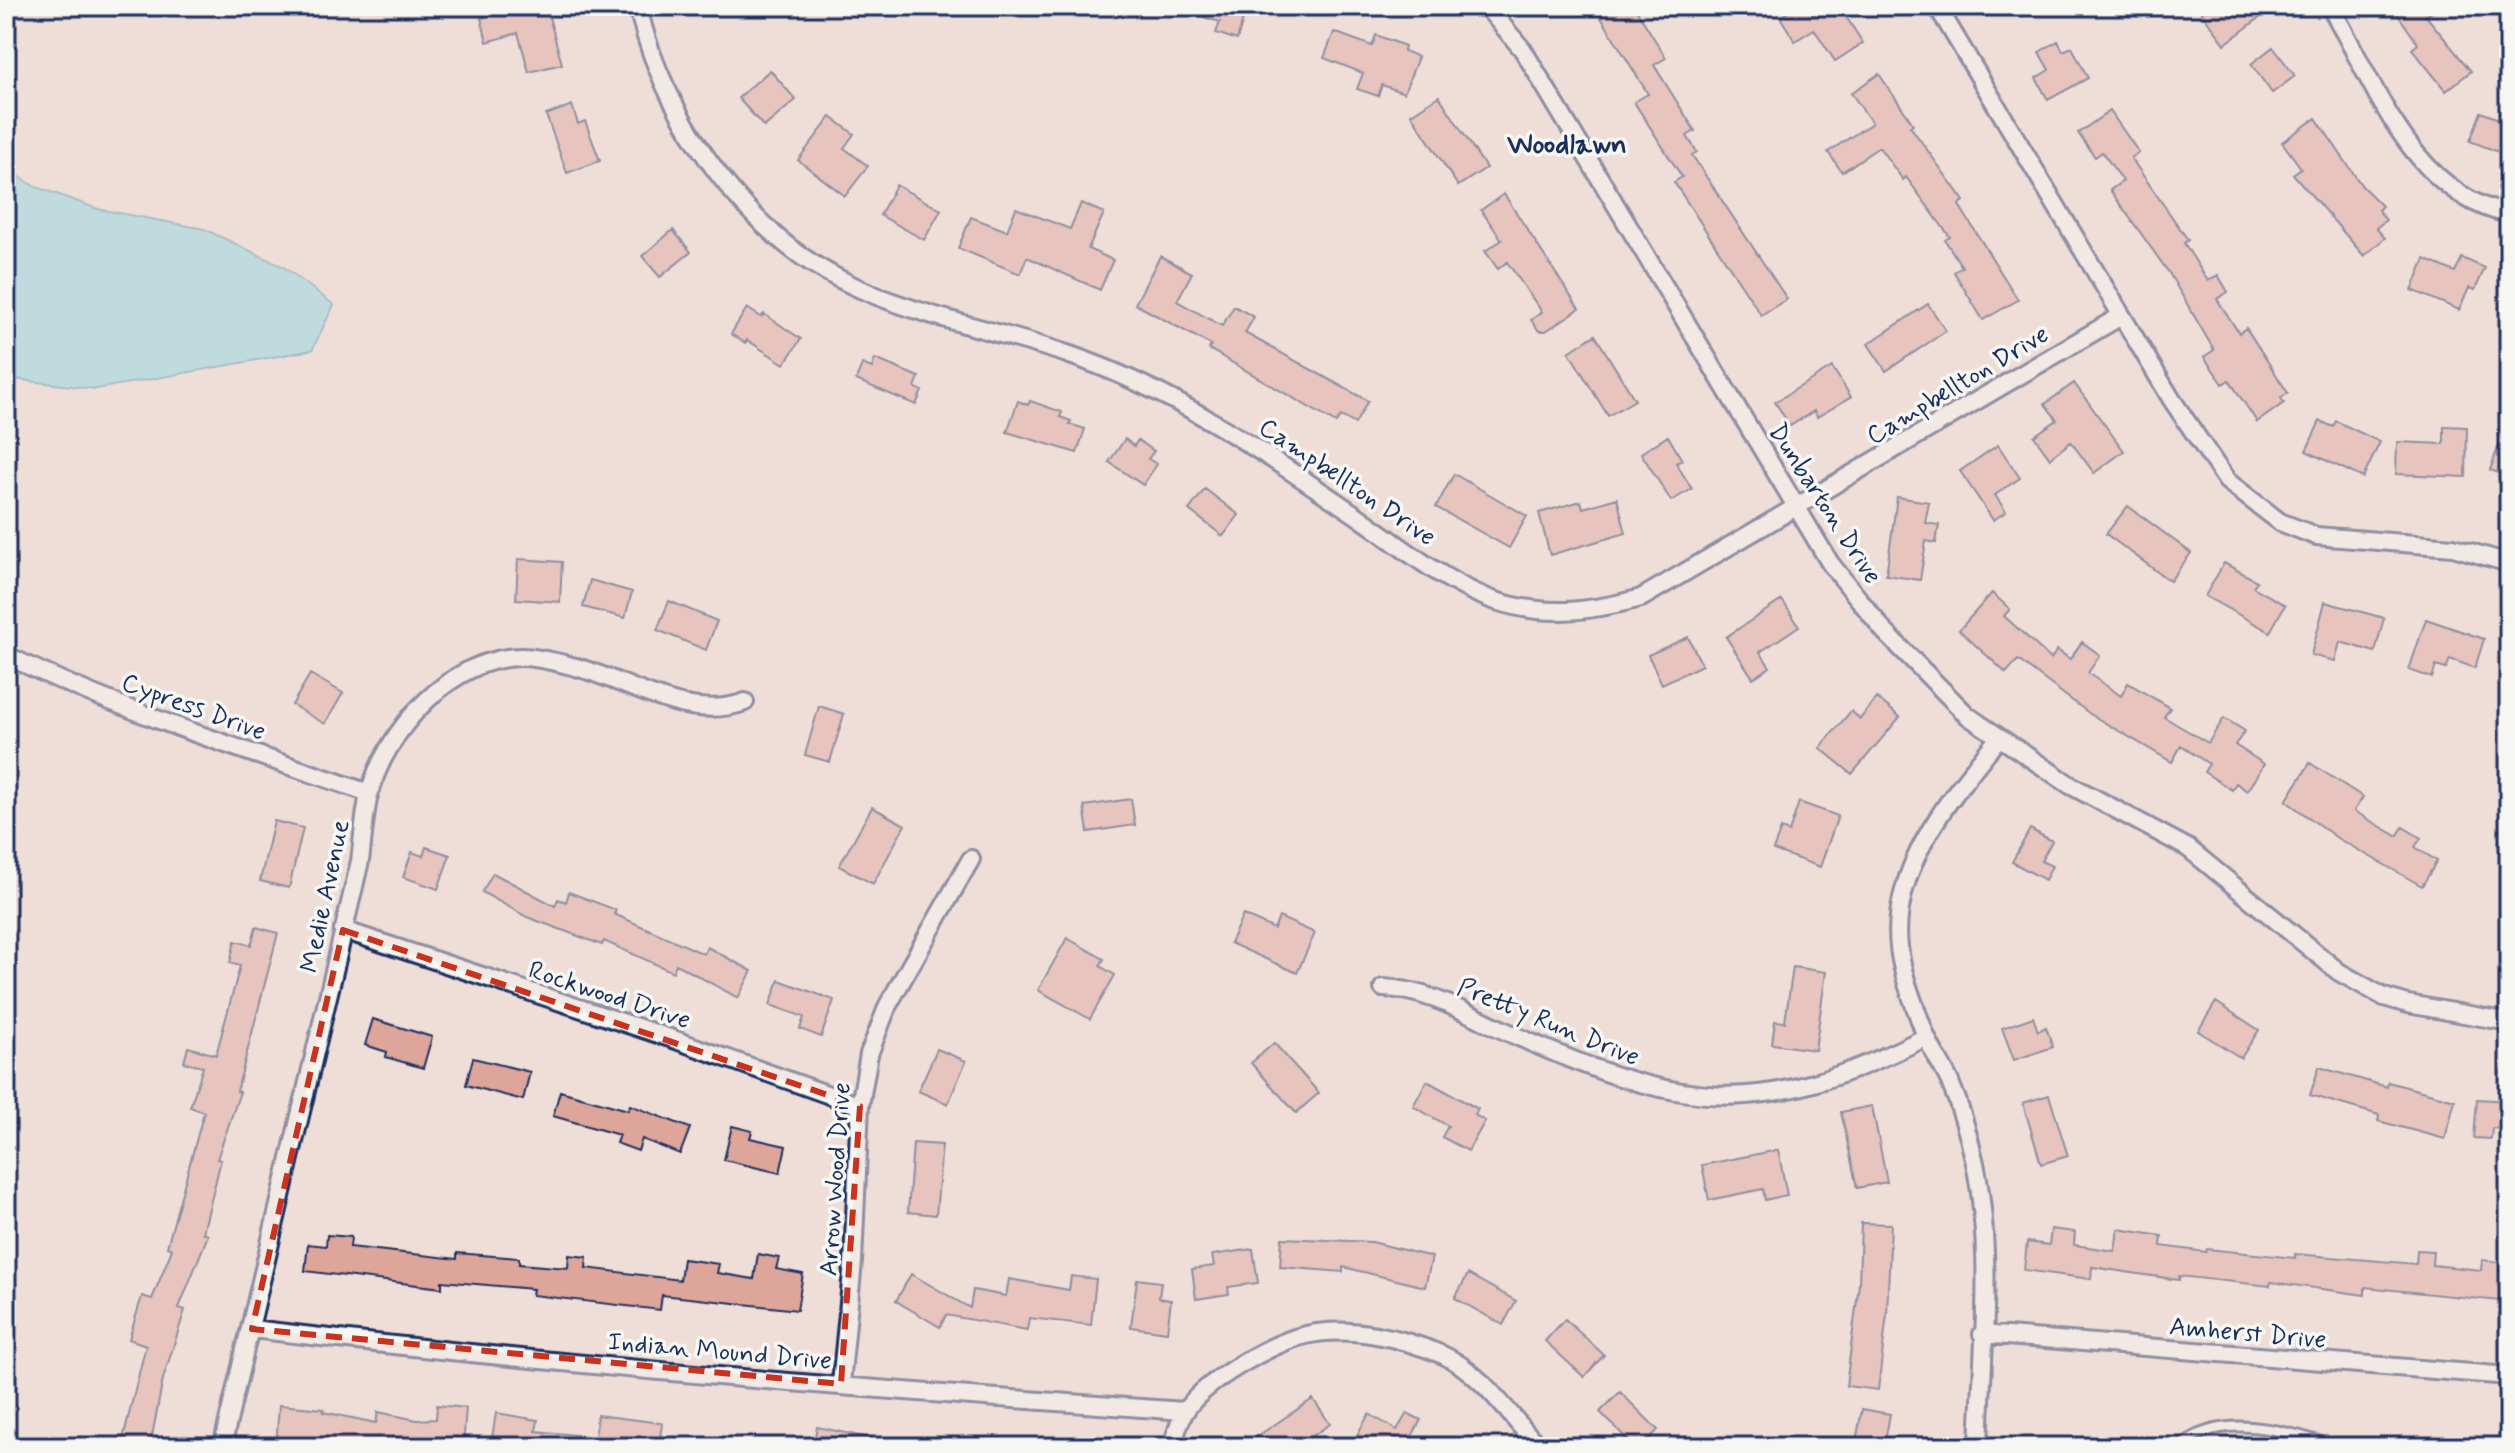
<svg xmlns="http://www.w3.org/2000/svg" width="2515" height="1453" viewBox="0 0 2515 1453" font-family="Mynerve,sans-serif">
<rect width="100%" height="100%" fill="#efded8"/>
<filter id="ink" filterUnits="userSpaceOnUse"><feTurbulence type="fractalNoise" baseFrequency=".0125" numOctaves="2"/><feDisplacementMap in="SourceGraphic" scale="16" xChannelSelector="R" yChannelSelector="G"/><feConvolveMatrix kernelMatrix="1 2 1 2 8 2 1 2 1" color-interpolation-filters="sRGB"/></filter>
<g filter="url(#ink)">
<path fill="#87d7e3" stroke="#5c94ae" stroke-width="2" d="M6 168 34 186 98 209 204 229 284 267 334 305 312 350 96 389 6 378Z"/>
<path fill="#dea59b" stroke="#1b2f5e" stroke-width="2" d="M524 6H546L562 64 529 72 518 33 487 42 481 18Z
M1180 6H1247L1237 40 1216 33 1220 22 1179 10Z
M1594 6H1634L1666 58 1654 65 1695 131 1687 136 1697 152 1692 155 1787 299 1761 315 1674 182 1682 177 1634 102 1648 94Z
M1797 6H1839L1863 43 1835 61 1814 29 1795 41 1780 17Z
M2197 6H2255L2262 16 2225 44Z
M2392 6H2441L2426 16 2471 71 2446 91 2412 49 2418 44Z
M1334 32 1372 46 1376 35 1405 46 1404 51 1418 57 1404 93 1382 85 1378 96 1357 89 1363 73 1324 58Z
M2058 41 2063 51 2072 47 2088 78 2048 100 2036 78 2049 70 2039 52Z
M2273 47 2295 76 2272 93 2251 64Z
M770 70 796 100 764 127 738 98Z
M1879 74 1913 124 1910 126 1964 201 1959 205 2018 300 1983 320 1954 272 1962 267 1945 240 1950 237 1906 177 1903 180 1879 147 1842 172 1828 152 1872 123 1851 93Z
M1439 96 1486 168 1458 186 1411 114Z
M572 105 578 124 585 121 600 161 567 173 546 115Z
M2110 111 2139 153 2131 158 2188 240 2184 243 2208 281 2218 275 2228 292 2217 299 2239 333 2246 328 2288 393 2281 398 2284 403 2257 422 2229 380 2223 384 2204 357 2214 350 2169 273 2110 190 2123 181 2102 152 2095 157 2078 133Z
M2481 112 2509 123V156L2470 141Z
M831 117 854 134 844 148 868 166 845 196 798 160Z
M2316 118 2362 186 2382 206 2378 210 2386 220 2376 228 2385 238 2364 256 2293 174 2301 168 2282 142Z
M896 185 941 210 924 240 880 215Z
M1504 194 1579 309 1546 331H1539L1531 320 1542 312 1507 262 1498 269 1485 251 1502 240 1481 210Z
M1081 203 1104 213 1088 249 1113 260 1100 290 1027 257 1020 274 958 248 971 217 1007 231 1016 208 1070 229Z
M673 230 691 252 660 277 642 256Z
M1160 256 1192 273 1177 301 1222 326 1234 306 1254 317 1245 333 1368 401 1355 424 1341 416 1336 423 1209 349 1211 345 1135 304Z
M2462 258 2485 268 2475 290 2469 288 2459 310 2412 290 2425 259 2455 272Z
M1928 304 1946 331 1886 371 1868 344Z
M747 308 761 317 764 314 801 339 784 364 747 340 745 343 731 334Z
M1595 335 1635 400 1608 416 1569 352Z
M875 359 919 377 915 387 922 391 916 405 856 380 862 364 872 368Z
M1832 367 1851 397 1817 417 1814 411 1790 426 1775 402Z
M2074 383 2124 451 2094 473 2071 442 2050 458 2034 436 2057 420 2045 404Z
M1018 401 1028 405 1030 401 1062 412 1060 417 1071 421 1069 424 1085 429 1077 453 1007 432Z
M2320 421 2333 427 2336 421 2380 442 2363 478 2306 451Z
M2507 423 2509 424V477L2490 470Z
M2444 426 2467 427 2466 477 2396 474 2397 442 2444 444Z
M1668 436 1682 460 1676 463 1692 489 1671 501 1641 453Z
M1125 439 1134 446 1138 440 1154 451 1148 459 1157 464 1143 485 1109 462Z
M1998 445 2020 478 1995 495 2006 512 1993 520 1960 471Z
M1454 474 1527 516 1509 548 1436 507Z
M1205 489 1239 515 1223 536 1189 510Z
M1897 497 1929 502 1925 523 1939 525 1936 543 1926 541 1920 580 1886 575Z
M1617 498 1626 533 1550 555 1539 513 1581 501 1583 508Z
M2128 506 2191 553 2170 581 2106 534Z
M518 559 562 562 560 602 516 599Z
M2224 563 2257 581 2253 587 2285 605 2270 632 2205 596Z
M590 580 632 592 625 618 583 607Z
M1992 593 2010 609 2004 616 2051 659 2057 650 2070 659 2082 642 2100 655 2088 673 2121 696 2128 683 2170 708 2164 717 2208 743 2224 718 2245 731 2235 745 2264 764 2247 791 2236 783 2232 790 2204 772 2209 764 2181 746 2172 762 2090 714 2018 660 2006 673 1959 630Z
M1782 600 1799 626 1760 652 1770 667 1753 678 1726 637Z
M669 601 717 621 706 650 657 630Z
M2325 602 2384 618 2375 652 2340 642 2335 661 2311 655Z
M2426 619 2484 639 2475 668 2450 659 2446 669 2436 666 2432 678 2409 670Z
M1688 637 1702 665 1662 684 1648 655Z
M310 674 343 693 325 724 292 705Z
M1877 698 1900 717 1852 774 1820 748 1851 711 1860 719Z
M819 706 844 714 830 762 805 755Z
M2310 763 2363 797 2354 811 2397 836 2403 827 2421 838 2415 847 2437 861 2422 886 2337 838 2286 801Z
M1131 799 1135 825 1088 832 1084 806Z
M1799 802 1838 816 1820 867 1773 850 1781 829 1789 832Z
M872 807 905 825 873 884 839 866Z
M274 821 303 828 289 888 260 881Z
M2030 829 2052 841 2041 861 2052 866 2045 880 2012 862Z
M426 847 450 855 438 889 403 877 412 852 423 856Z
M493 873 555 906 558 899 566 902 569 892 616 910 614 914 704 954 707 947 752 971 738 998 676 964 673 972 604 941 602 945 527 917 482 892Z
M1243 915 1274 929 1279 917 1315 933 1297 973 1230 943Z
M256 927 278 933 237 1091 240 1092 217 1159 221 1160 203 1233 208 1235 179 1308 185 1310 163 1379 150 1447H121L146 1345 129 1339 142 1296 152 1299 172 1249 167 1247 204 1112 190 1107 203 1067 184 1062 188 1047 216 1055 240 966 230 963 235 941 251 945Z
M1067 938 1104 959 1100 966 1115 975 1090 1019 1038 990Z
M1793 967 1826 972 1815 1050 1772 1044 1775 1021 1785 1022Z
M779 980 834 1000 821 1037 800 1029 804 1017 770 1005Z
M2216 1002 2259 1030 2241 1058 2198 1031Z
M2033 1017 2038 1031 2046 1027 2053 1047 2014 1060 2002 1028Z
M373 1019 432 1037 423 1068 386 1057 387 1052 365 1045Z
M1274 1043 1319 1093 1296 1113 1251 1063Z
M937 1049 966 1061 948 1104 918 1091Z
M473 1058 530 1072 523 1100 466 1085Z
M2319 1067 2387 1087 2388 1082 2455 1100 2445 1139 2378 1121 2379 1115 2310 1095Z
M1427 1081 1478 1109 1475 1115 1485 1121 1468 1151 1442 1137 1448 1126 1413 1106Z
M560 1091 628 1110 630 1105 690 1128 680 1154 642 1139 638 1151 616 1143 619 1135 553 1116Z
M2049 1095 2068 1156 2041 1164 2023 1103Z
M2477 1099 2509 1101V1130L2492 1128 2491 1139 2474 1138Z
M1872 1106 1887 1182 1857 1188 1841 1112Z
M732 1126 752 1131 750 1138 786 1146 780 1173 724 1160Z
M913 1143 942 1145 936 1215 908 1212Z
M1778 1150 1787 1195 1765 1200 1763 1189 1709 1200 1702 1165Z
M1861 1223 1891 1224 1887 1314 1878 1390 1846 1386 1859 1284Z
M2051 1229 2075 1232 2074 1245 2115 1251 2118 1229 2162 1236 2161 1246 2206 1252 2207 1249 2295 1258V1254L2416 1264 2417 1250 2433 1251 2432 1265 2481 1270 2482 1260 2500 1262 2499 1271 2509 1272V1302L2365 1287V1295L2271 1282 2270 1286 2179 1276V1280L2092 1267 2091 1279 2024 1270 2027 1242 2049 1245Z
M327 1235 351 1237 350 1247 457 1259V1253L519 1258V1264L568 1268 569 1255 587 1257 586 1268 680 1280 683 1259 719 1264 717 1273 754 1279 758 1254 779 1258 776 1269 803 1274 797 1310 662 1295 660 1310 532 1295 533 1289 442 1281V1288L305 1271 308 1244 326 1246Z
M1282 1238 1372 1242 1432 1257 1425 1287 1343 1267V1272L1280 1267Z
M1253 1249 1258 1283 1228 1287 1229 1294 1196 1299 1192 1269 1214 1266 1212 1255Z
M911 1274 970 1308 973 1290 1006 1296 1009 1279 1069 1290 1071 1276 1096 1279 1091 1325 1029 1318 1027 1330 946 1315 940 1327 896 1301Z
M1468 1274 1516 1301 1503 1325 1455 1298Z
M1137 1279 1161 1282 1159 1298 1171 1300 1167 1332 1131 1327Z
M1565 1319 1604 1355 1584 1377 1545 1341Z
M1620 1392 1658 1430 1641 1447H1635L1600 1412Z
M1313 1399 1330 1424 1296 1447H1241Z
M279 1405 324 1409 323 1412 376 1423 378 1412 417 1420 436 1419 437 1405 466 1408 463 1447 388 1442 387 1447H352L321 1441 320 1447 276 1446Z
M1862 1409 1890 1414 1884 1447H1855Z
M496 1413 538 1420 536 1431 585 1436V1447L491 1444Z
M1407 1413 1421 1420 1411 1438 1427 1447H1367L1354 1440 1369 1414 1397 1430Z
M597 1415 662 1423 659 1447H632L633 1441 595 1437Z
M817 1427 879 1440 878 1447H813Z"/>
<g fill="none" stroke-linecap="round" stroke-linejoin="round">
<defs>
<path id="lane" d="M2179 1447C2222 1409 2291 1433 2339 1447"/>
<path id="street" d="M638 6C656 91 712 180 777 237 859 309 968 320 1067 354 1172 389 1263 452 1353 513 1397 543 1440 580 1490 599 1543 618 1589 612 1641 598L2121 316
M1486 6 1523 50 1830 563 1885 632 1968 716 2070 785 2188 848 2339 972 2384 997 2408 1004 2509 1022
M1937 6 2172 400 2227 481 2280 522 2316 536 2453 547 2509 563
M2330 6C2374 82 2412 195 2509 214
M6 655C122 712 247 751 369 793
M343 930 673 1039 860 1106
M1383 988C1429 989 1473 1017 1514 1035 1682 1110 1759 1121 1926 1037
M252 1329C562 1366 874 1390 1185 1411
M1982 1334 2509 1376
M841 1384 853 1262 860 1106 869 1054 888 1005 971 859
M222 1447 360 861C363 839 364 816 369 795 385 731 452 656 522 657 539 657 560 663 576 667 631 682 688 723 745 702
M1172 1447C1175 1436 1179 1423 1184 1413 1201 1383 1273 1342 1306 1335 1349 1325 1403 1338 1443 1355 1481 1372 1511 1417 1539 1447
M1979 1447C1982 1353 1994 1256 1975 1163 1969 1136 1961 1108 1950 1082 1943 1066 1932 1051 1925 1034 1915 1006 1902 976 1899 947 1890 868 1951 797 1997 740"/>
</defs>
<use href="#lane" stroke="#1b2f5e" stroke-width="14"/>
<use href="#street" stroke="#1b2f5e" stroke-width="22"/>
<use href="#lane" stroke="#f6f6f2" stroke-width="8"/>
<use href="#street" stroke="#f6f6f2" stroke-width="16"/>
</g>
</g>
<path d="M0 0H2515V1453H0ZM343 930 860 1106 841 1384 252 1329Z" fill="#efded8" fill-opacity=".55" fill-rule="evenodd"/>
<path fill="none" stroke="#c8321e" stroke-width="6" stroke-dasharray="16 10" stroke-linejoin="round" d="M343 930 860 1106 841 1384 252 1329Z"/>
<g text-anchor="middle" stroke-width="7" stroke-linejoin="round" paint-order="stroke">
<g font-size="26" fill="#1b2f5e" stroke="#f6f6f2">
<text transform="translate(1957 384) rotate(-31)" y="9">Campbellton Drive</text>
<text transform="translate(1348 481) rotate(34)" y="9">Campbellton Drive</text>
<text transform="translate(1826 503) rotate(57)" y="9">Dunbarton Drive</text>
<text transform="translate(194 706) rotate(20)" y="9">Cypress Drive</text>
<text transform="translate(324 896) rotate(-78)" y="9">Medie Avenue</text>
<text transform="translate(610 994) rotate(18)" y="9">Rockwood Drive</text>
<text transform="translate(1549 1021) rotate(22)" y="9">Pretty Run Drive</text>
<text transform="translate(834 1179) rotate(-86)" y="9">Arrow Wood Drive</text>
<text transform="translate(2248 1332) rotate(5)" y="9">Amherst Drive</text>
<text transform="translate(720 1350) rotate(5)" y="9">Indian Mound Drive</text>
</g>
<g font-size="28" font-weight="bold" fill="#1b2f5e" stroke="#f6f6f2">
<text x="1567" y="153">Woodlawn</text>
</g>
</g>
<rect width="2515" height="1453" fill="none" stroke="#f6f6f2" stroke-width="32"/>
<rect x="16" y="16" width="2483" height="1421" fill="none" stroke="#1b2f5e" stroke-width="3" filter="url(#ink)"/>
</svg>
